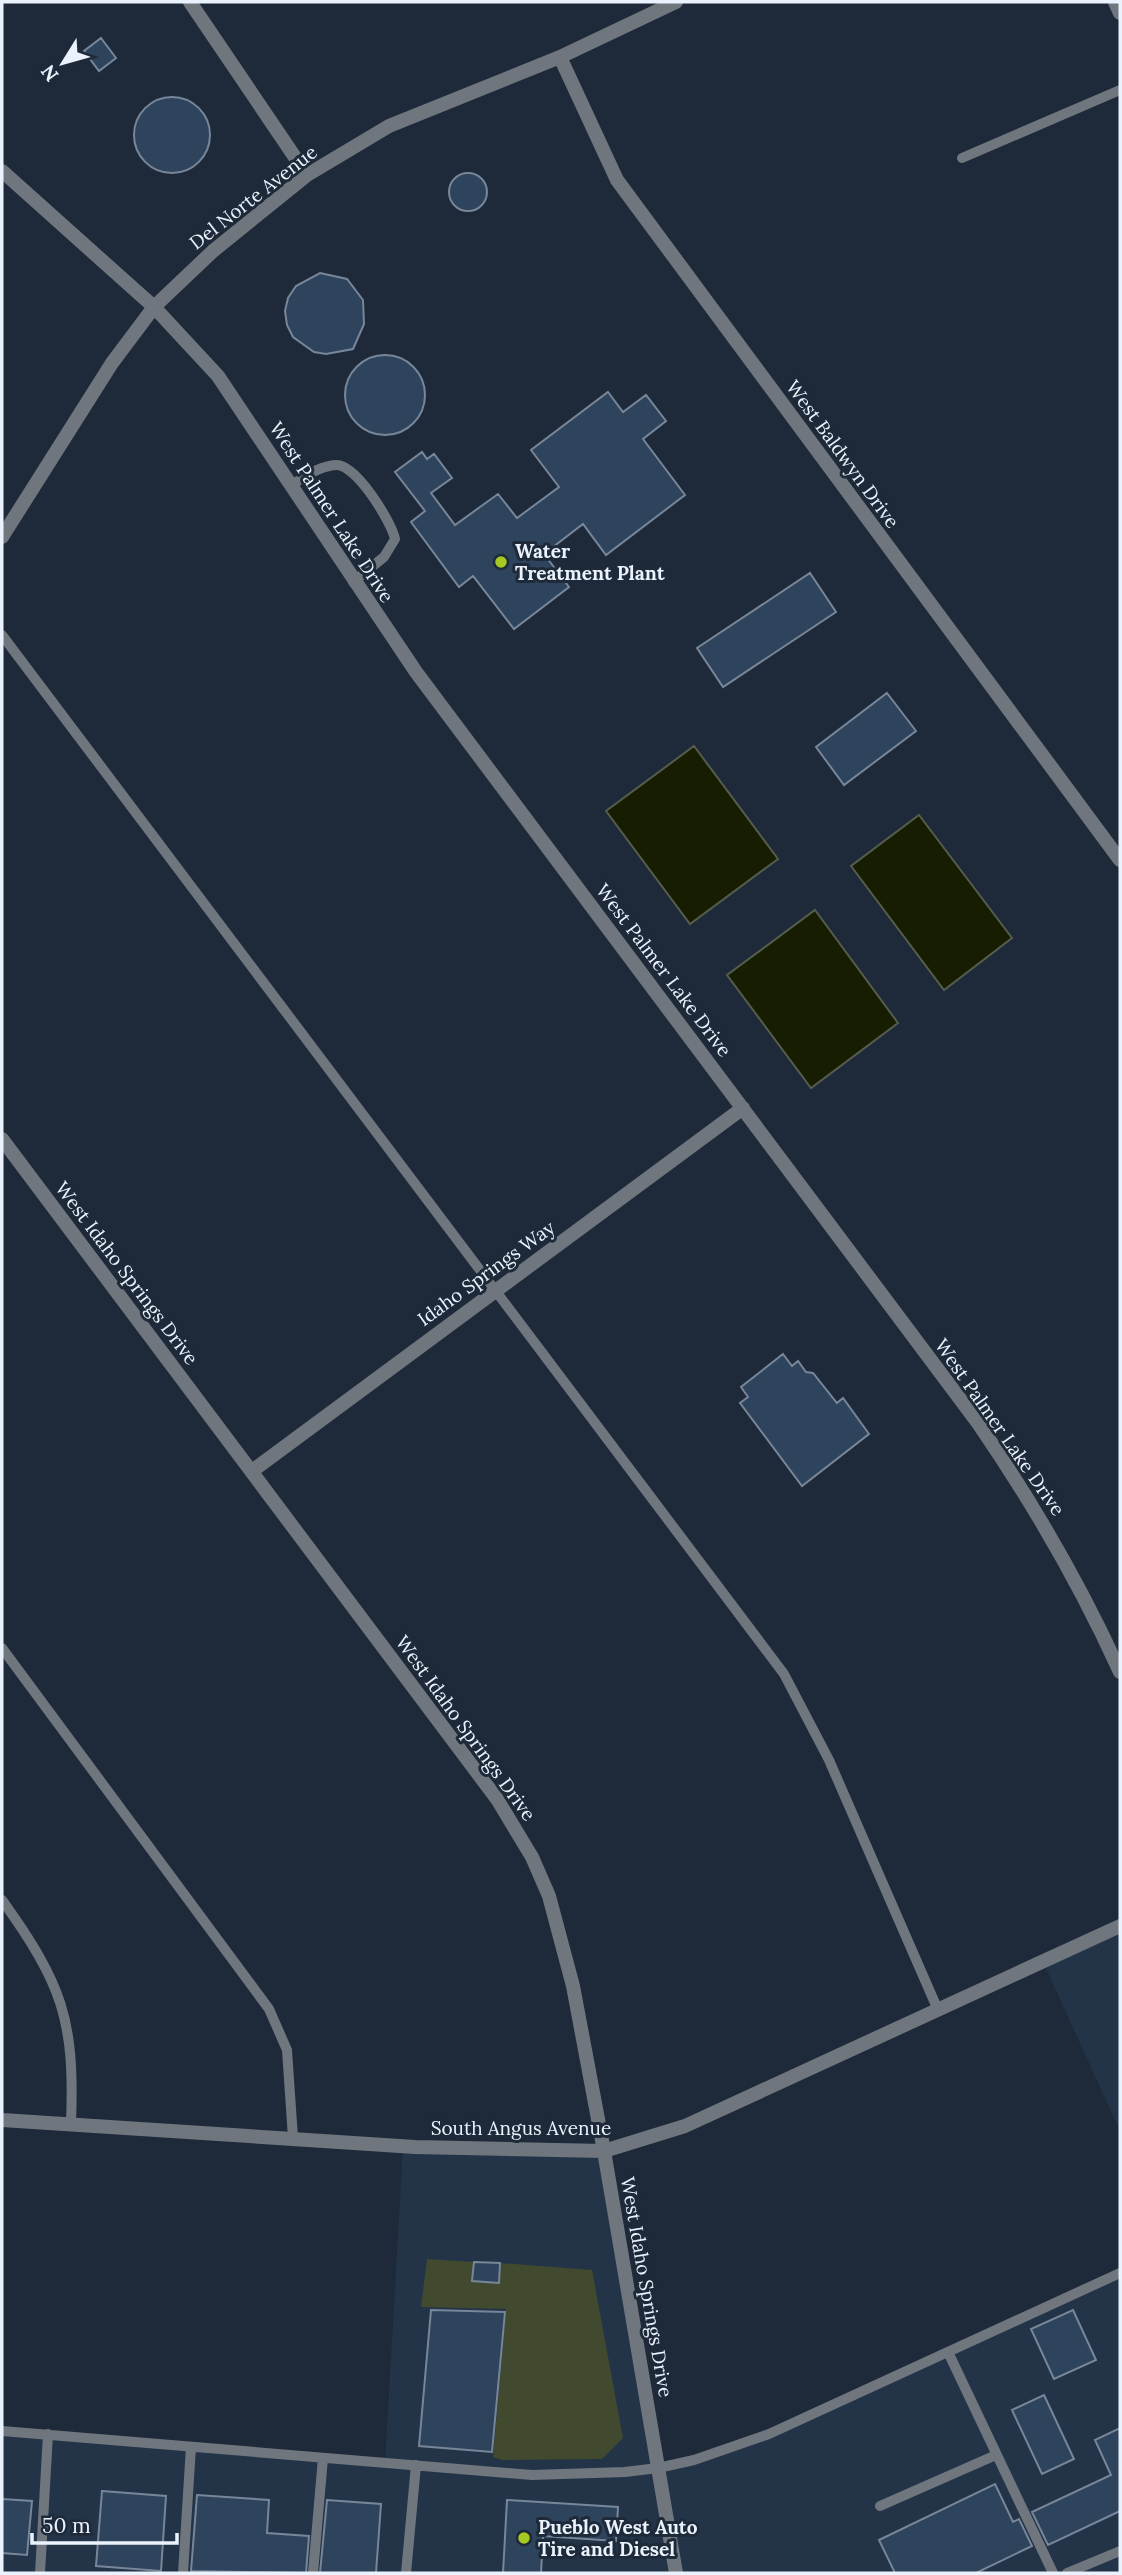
<svg xmlns="http://www.w3.org/2000/svg" width="1122" height="2575" viewBox="0 0 1122 2575" font-family="Lora,serif">
<rect width="100%" height="100%" fill="#1e2a39"/>
<path fill="#233448" d="M1120 1926V2131L1043 1962Z
M403 2147 604 2151 658 2468 733 2448 1120 2273V2573H2V2431L385 2463Z"/>
<path fill="#41492e" d="M427 2259 474 2262 473 2281 499 2282 500 2263 592 2270 623 2438 602 2459 502 2460 493 2457 506 2309 421 2307Z"/>
<path fill="#161d01" stroke="#565d4d" stroke-width="2" d="M694 746 778 859 690 924 606 811Z
M919 815 1012 938 944 990 851 866Z
M815 910 898 1023 811 1088 727 975Z"/>
<path fill="#2e435c" stroke="#778698" stroke-width="2" d="M101 38 116 58 99 71 84 51Z
M134 135a38 38 0 1 1 76 0a38 38 0 1 1-76 0Z
M449 192a19 19 0 1 1 38 0a19 19 0 1 1-38 0Z
M320 273 347 279 363 300 364 324 353 349 326 354 314 352 293 337 287 325 285 311 288 298 296 286Z
M345 395a40 40 0 1 1 80 0a40 40 0 1 1-80 0Z
M608 392 623 412 646 395 666 421 643 439 685 495 606 555 583 524 544 554 569 587 514 629 473 576 459 587 411 522 425 511 395 472 422 452 427 459 434 454 452 478 431 493 455 525 498 494 517 518 559 487 531 450Z
M810 573 836 612 723 687 697 648Z
M887 693 916 731 844 785 816 747Z
M783 1354 792 1366 798 1361 806 1372 813 1373 837 1403 843 1398 869 1434 802 1486 740 1403 748 1397 741 1387Z
M474 2262 500 2263 499 2283 472 2281Z
M431 2310 505 2312 492 2452 419 2446Z
M1073 2310 1096 2360 1054 2379 1031 2329Z
M1044 2395 1074 2459 1042 2474 1012 2410Z
M1120 2428V2511L1048 2545 1032 2512 1111 2475 1095 2440Z
M995 2484 1013 2522 1019 2519 1032 2546 976 2573H895L879 2540Z
M102 2491 166 2496 161 2571 96 2566Z
M197 2495 269 2500 267 2533 309 2536 306 2573 191 2571Z
M2 2499 32 2501 27 2555 2 2553Z
M327 2500 381 2504 376 2573H320Z
M507 2500 618 2507 616 2541 543 2536 541 2573H503Z"/>
<g fill="none" stroke-linecap="round" stroke-linejoin="round">
<path stroke="#70767e" stroke-width="10" d="M962 158 1120 90
M291 485C305 477 319 466 336 465 356 464 391 521 395 539L384 557 353 582
M2 635 784 1674 829 1760 938 2010
M2 1648 269 2009 287 2050 293 2138
M2 1900C62 1984 75 2019 71 2123
M948 2352 1053 2573
M2 2431 532 2475 625 2472 658 2468 694 2460 769 2434 1120 2273
M880 2506 996 2455
M40 2573 48 2434
M183 2573 191 2447
M313 2573 323 2458
M406 2573 416 2465
M1067 2573 1120 2551"/>
<path stroke="#70767e" stroke-width="14" d="M190 2 307 175
M1115 2 1120 13
M560 57 617 180 1120 860
M2 171 154 307 218 376 416 672 978 1423C1033 1503 1080 1584 1120 1672
M2 537 112 363 154 307 213 251 307 175 389 126 560 57 676 2
M2 1139 497 1799 532 1857 549 1896 573 1986 604 2151 676 2573
M252 1471 743 1108
M2 2120 415 2147 604 2151 685 2126 1120 1926"/>
</g>
<g fill="#a5c823" stroke="#1e2a39" stroke-width="2.5">
<circle cx="501" cy="562" r="7"/>
<circle cx="524" cy="2538" r="7"/>
</g>
<g text-anchor="middle" stroke-width="6" stroke-linejoin="round" paint-order="stroke">
<g font-size="19" fill="#eaf3fd" stroke="#1e2a39">
<text transform="translate(253 197) rotate(-38)" y="7">Del Norte Avenue</text>
<text transform="translate(843 454) rotate(54)" y="7">West Baldwyn Drive</text>
<text transform="translate(332 512) rotate(57)" y="7">West Palmer Lake Drive</text>
<text transform="translate(664 970) rotate(53)" y="7">West Palmer Lake Drive</text>
<text transform="translate(127 1273) rotate(53)" y="7">West Idaho Springs Drive</text>
<text transform="translate(486 1273) rotate(-36)" y="7">Idaho Springs Way</text>
<text transform="translate(1000 1427) rotate(55)" y="7">West Palmer Lake Drive</text>
<text transform="translate(466 1728) rotate(54)" y="7">West Idaho Springs Drive</text>
<text x="521" y="2135">South Angus Avenue</text>
<text transform="translate(647 2287) rotate(80)" y="7">West Idaho Springs Drive</text>
</g>
<g font-size="19" font-weight="bold" fill="#eaf3fd" stroke="#1e2a39" text-anchor="start">
<text x="515" y="558">Water<tspan x="515" dy="22">Treatment Plant</tspan></text>
<text x="538" y="2534">Pueblo West Auto<tspan x="538" dy="22">Tire and Diesel</tspan></text>
</g>
</g>
<rect width="1122" height="2575" fill="none" stroke="#eaf3fd" stroke-width="7"/>
<g transform="translate(63 63) rotate(233)" stroke="#1e2a39" stroke-width="5" paint-order="stroke">
<path d="M0-5L12 26L0 18L-12 26Z" fill="#eaf3fd"/>
<text y="-10" font-size="19" font-weight="bold" text-anchor="middle" fill="#eaf3fd">N</text>
</g>
<path d="M32 2533v10h145v-10" fill="none" stroke="#eaf3fd" stroke-width="3.5"/>
<text x="42" y="2533" font-size="21" fill="#eaf3fd" stroke="#1e2a39" stroke-width="5" paint-order="stroke">50 m</text>
</svg>
